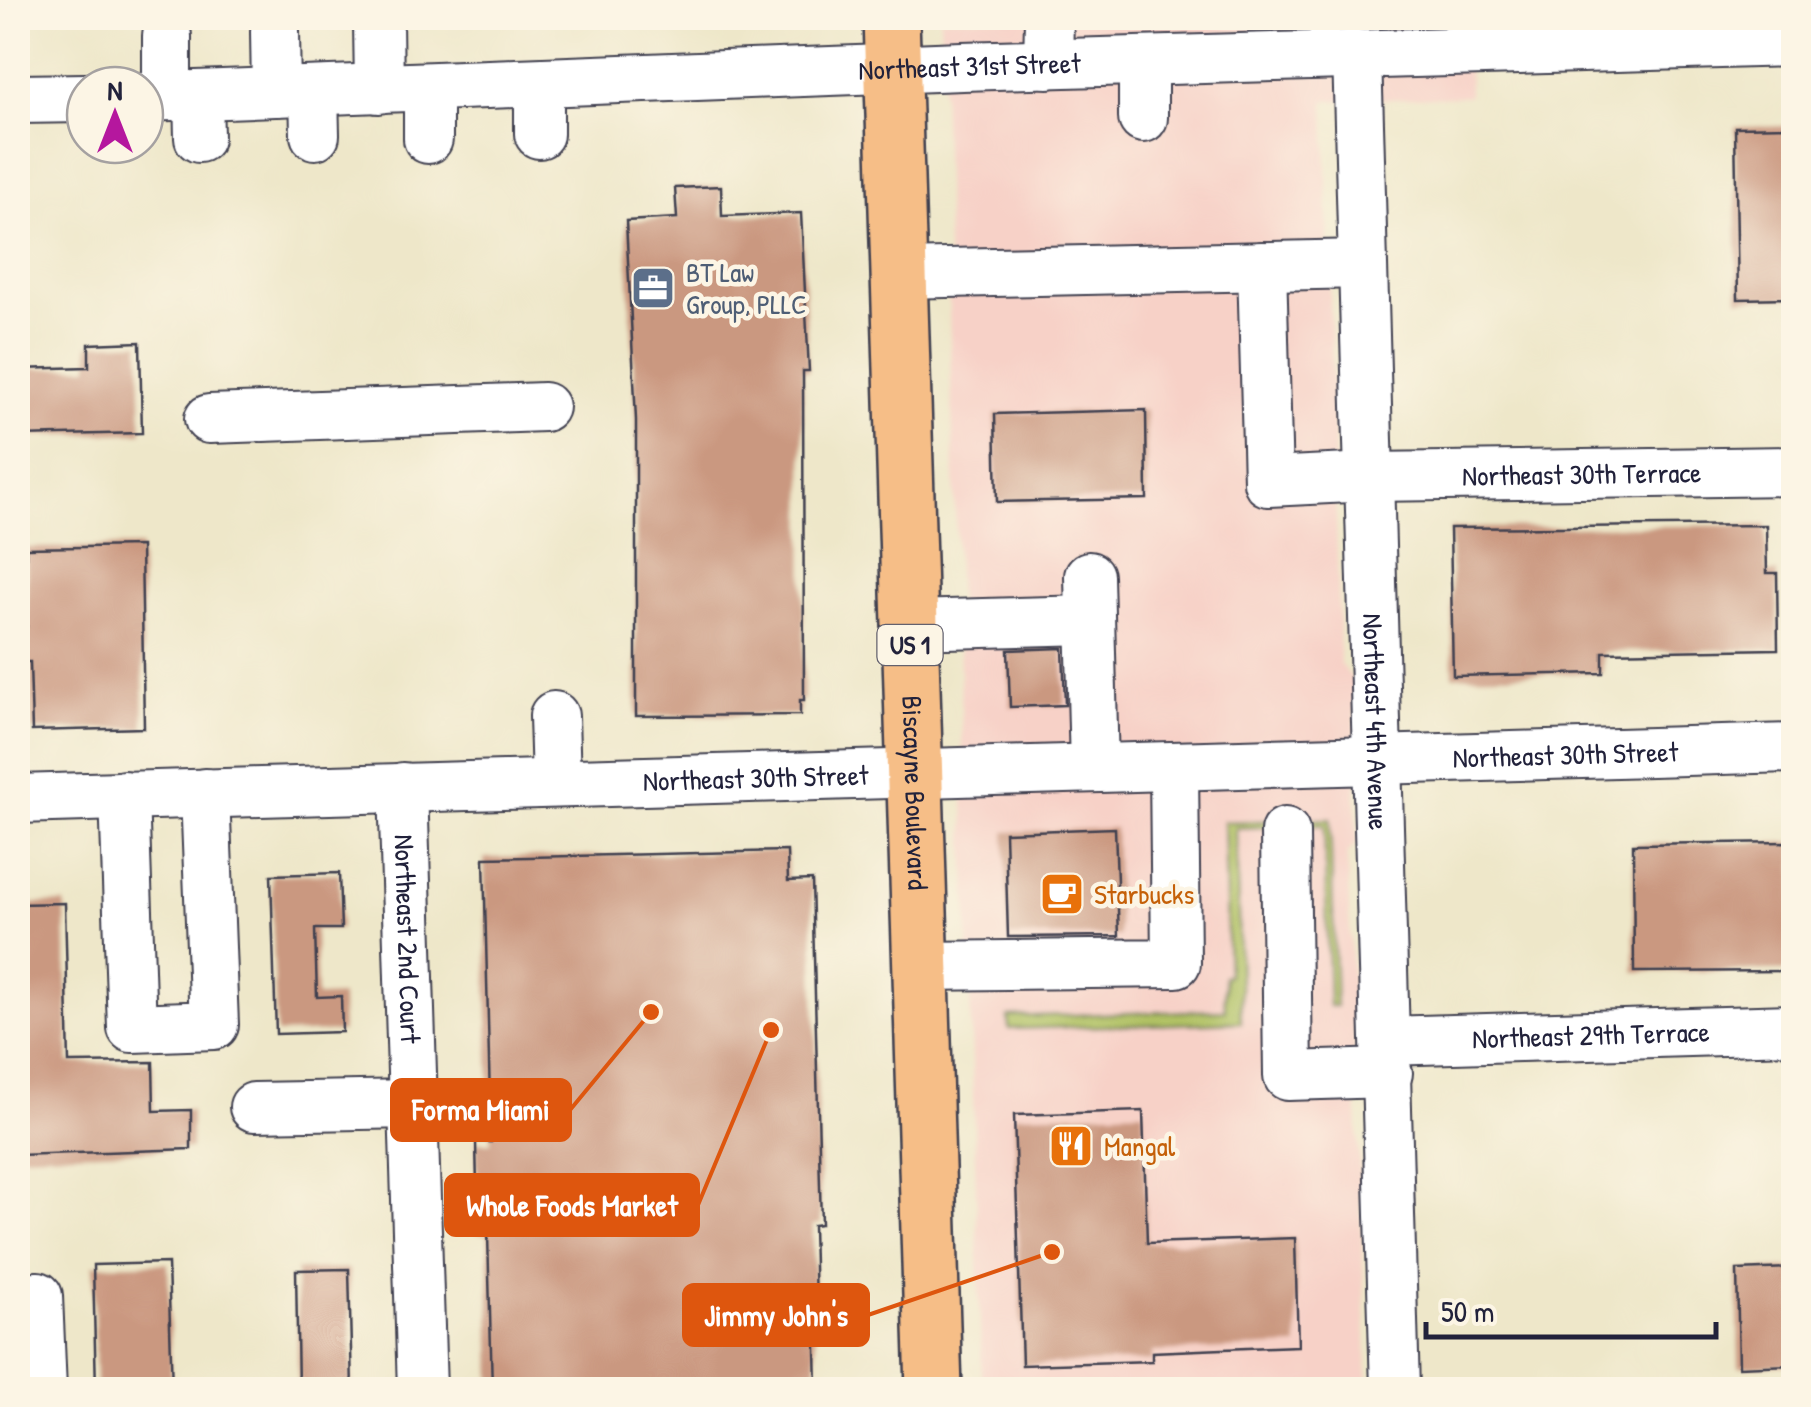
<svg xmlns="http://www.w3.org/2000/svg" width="1811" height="1407" viewBox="0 0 1811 1407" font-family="'Patrick Hand',sans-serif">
<rect width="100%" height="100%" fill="#fcf5e5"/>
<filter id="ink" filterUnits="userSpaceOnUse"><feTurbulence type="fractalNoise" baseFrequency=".01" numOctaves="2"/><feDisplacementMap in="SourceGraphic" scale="20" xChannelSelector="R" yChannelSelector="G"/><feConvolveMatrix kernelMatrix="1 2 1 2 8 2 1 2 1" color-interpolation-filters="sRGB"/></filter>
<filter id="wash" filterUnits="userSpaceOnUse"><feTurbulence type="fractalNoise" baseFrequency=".0048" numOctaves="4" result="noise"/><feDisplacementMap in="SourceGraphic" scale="40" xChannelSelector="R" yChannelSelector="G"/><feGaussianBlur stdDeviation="2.25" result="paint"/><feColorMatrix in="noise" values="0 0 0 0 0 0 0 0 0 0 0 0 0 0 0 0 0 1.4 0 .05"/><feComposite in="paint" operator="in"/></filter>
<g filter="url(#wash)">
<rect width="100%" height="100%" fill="#eee7c9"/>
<path fill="#f7d1c7" d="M940 18H1468L1469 96 1325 101 1340 664 1354 681 1357 842 1347 854 1368 1389H982Z"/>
<path fill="#b0c164" stroke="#697250" stroke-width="2.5" d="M1330 819 1336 1006H1329L1324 825 1236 828 1241 1022 1009 1029 1008 1017 1225 1010 1224 976 1228 975 1224 822Z"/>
<g id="blocks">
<path fill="#ca9880" d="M1794 126V298L1738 299 1735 127Z
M721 186 722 216 801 213 809 371H803L804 700H800V715L636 716V420L626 221 677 218 675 188Z
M140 342 142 433 18 436V369L89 367V344Z
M1146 410 1147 499 997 502 995 414Z
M1766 525 1767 573H1777L1778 649 1603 652V673L1453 676 1450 528Z
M141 546 144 728 32 731 30 662H18V626H27L26 548Z
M1063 648 1065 705 1010 707 1008 650Z
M1115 828 1119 936 1008 937 1005 832Z
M1794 842V971L1634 972 1633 844Z
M787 851 788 881 812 880 821 1224 813 1225 817 1390H492L488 1234H478L476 1142H491L484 858Z
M339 873 341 929H315L317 997 341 996 342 1032 276 1034 271 875Z
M65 903 69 1063 153 1062 154 1111 191 1110V1149L18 1155V904Z
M1143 1111 1147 1243 1295 1238 1298 1346 1152 1352V1361L1022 1365 1014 1115Z
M168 1263 172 1390H96L93 1265Z
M1794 1268V1365L1739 1367 1737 1270Z
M349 1269 352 1390H298L296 1270Z"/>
</g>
</g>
<g filter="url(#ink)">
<use href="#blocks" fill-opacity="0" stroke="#414050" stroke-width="2.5"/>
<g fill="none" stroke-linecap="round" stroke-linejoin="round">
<defs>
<g id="minor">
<path d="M378 21 379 89"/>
<path d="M275 31 276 92"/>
<path d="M167 36V96"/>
<path id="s1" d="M1357 54 1395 1390"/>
<path d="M1143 63V118"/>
<path d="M1048 64 1049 18"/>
<path d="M539 83V134"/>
<path d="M428 87V139"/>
<path d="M314 91 315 135"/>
<path d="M198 95 199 138"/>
<path id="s2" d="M145 97 962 66 1794 42"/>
<path d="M18 99 85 98"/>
<path id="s3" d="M1262 266 1268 482 1370 477 1794 471"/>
<path d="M899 274 1362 264"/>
<path d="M209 419 544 407"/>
<path d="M1089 576 1094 768"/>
<path d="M910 625 1090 620"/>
<path d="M554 716 556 782"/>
<path id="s4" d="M403 787 422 1390"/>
<path d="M124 795 132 1028 214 1025 205 793"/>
<path id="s5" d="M18 799 1794 748"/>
<path d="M1285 832 1288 1076 1388 1073"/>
<path d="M920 966 1176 963 1174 766"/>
<path id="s6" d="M1386 1041 1794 1029"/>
<path d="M254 1107 413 1104"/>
<path d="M18 1297 38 1296 42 1390"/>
</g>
<g id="major">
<path id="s7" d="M891 18 934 1390"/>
</g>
</defs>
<use href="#minor" stroke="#414050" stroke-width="52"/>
<use href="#major" stroke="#414050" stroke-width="60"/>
<use href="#minor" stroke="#fff" stroke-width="48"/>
<use href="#major" stroke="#f6be87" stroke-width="55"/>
</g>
</g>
<defs>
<symbol id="office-square" viewBox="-11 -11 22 22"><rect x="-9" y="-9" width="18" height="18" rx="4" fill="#5c6f8a" stroke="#fcf5e5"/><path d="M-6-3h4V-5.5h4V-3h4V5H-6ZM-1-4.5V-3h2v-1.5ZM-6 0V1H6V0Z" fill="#fff"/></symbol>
<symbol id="cafe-square" viewBox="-11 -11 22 22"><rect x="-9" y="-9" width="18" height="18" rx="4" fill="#e8710a" stroke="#fcf5e5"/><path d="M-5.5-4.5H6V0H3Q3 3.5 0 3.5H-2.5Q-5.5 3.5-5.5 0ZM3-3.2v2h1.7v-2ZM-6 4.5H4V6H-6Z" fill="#fff"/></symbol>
<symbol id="restaurant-square" viewBox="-11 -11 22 22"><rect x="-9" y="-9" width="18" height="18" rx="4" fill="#e8710a" stroke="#fcf5e5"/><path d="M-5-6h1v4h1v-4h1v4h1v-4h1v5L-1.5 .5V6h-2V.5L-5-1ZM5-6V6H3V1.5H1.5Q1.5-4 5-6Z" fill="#fff"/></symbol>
</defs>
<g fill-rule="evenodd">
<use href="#office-square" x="628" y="263" width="50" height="50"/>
<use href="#cafe-square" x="1037" y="869" width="50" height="50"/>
<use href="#restaurant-square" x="1046" y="1121" width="50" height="50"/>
</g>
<g text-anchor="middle" stroke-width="9" stroke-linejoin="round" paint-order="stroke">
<rect fill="#fcf5e5" stroke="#63616e" stroke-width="2.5" x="877.5" y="625" width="65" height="40" rx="8"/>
<g font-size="25" font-weight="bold" fill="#22223b">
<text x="910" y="654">US 1</text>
</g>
<g font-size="28" fill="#22223b" stroke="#fcf5e5">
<text dy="10" stroke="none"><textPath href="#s2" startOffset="825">Northeast 31st Street</textPath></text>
<text dy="10" stroke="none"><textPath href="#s3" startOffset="530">Northeast 30th Terrace</textPath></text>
<text dy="10" stroke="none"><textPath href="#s1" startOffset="668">Northeast 4th Avenue</textPath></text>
<text dy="10" stroke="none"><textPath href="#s5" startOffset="1548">Northeast 30th Street</textPath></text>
<text dy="10" stroke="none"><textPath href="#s5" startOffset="738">Northeast 30th Street</textPath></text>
<text dy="10" stroke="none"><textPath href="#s7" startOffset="775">Biscayne Boulevard</textPath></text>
<text dy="10" stroke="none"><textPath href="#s4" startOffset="152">Northeast 2nd Court</textPath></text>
<text dy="10" stroke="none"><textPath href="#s6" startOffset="205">Northeast 29th Terrace</textPath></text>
</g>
<g font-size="28" fill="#4e5e75" stroke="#fcf5e5" text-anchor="start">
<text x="686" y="282">BT Law<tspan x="686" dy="32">Group, PLLC</tspan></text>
</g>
<g font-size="28" fill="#c56008" stroke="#fcf5e5" text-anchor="start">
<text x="1094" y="904">Starbucks</text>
<text x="1104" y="1156">Mangal</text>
</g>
</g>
<path fill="none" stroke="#de560e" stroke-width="4" d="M651 1012L570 1110M771 1030L698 1205M1052 1252L868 1315"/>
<g fill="#de560e" stroke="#fcf5e5" stroke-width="4">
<circle cx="651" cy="1012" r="10"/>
<circle cx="771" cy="1030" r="10"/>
<circle cx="1052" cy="1252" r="10"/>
</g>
<g fill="#de560e" stroke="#de560e" stroke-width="4">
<rect x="392" y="1080" width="178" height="60" rx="10"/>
<rect x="446" y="1175" width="252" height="60" rx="10"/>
<rect x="684" y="1285" width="184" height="60" rx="10"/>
</g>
<g font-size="30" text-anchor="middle" font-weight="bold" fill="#fff">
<text x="481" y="1120">Forma Miami</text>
<text x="572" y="1216">Whole Foods Market</text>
<text x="776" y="1326">Jimmy John's</text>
</g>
<rect width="1811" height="1407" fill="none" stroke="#fcf5e5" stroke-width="60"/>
<g transform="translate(115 115)"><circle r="48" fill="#fcf5e5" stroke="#a5a1a1" stroke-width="2.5"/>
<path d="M0-8L18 38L0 25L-18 38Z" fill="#b5179e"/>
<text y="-15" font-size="28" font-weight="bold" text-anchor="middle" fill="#22223b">N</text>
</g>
<path d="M1426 1322v15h290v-15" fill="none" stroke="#22223b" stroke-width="5"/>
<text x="1441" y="1322" font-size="30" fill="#22223b" stroke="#fcf5e5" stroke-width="8" paint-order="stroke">50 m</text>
</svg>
